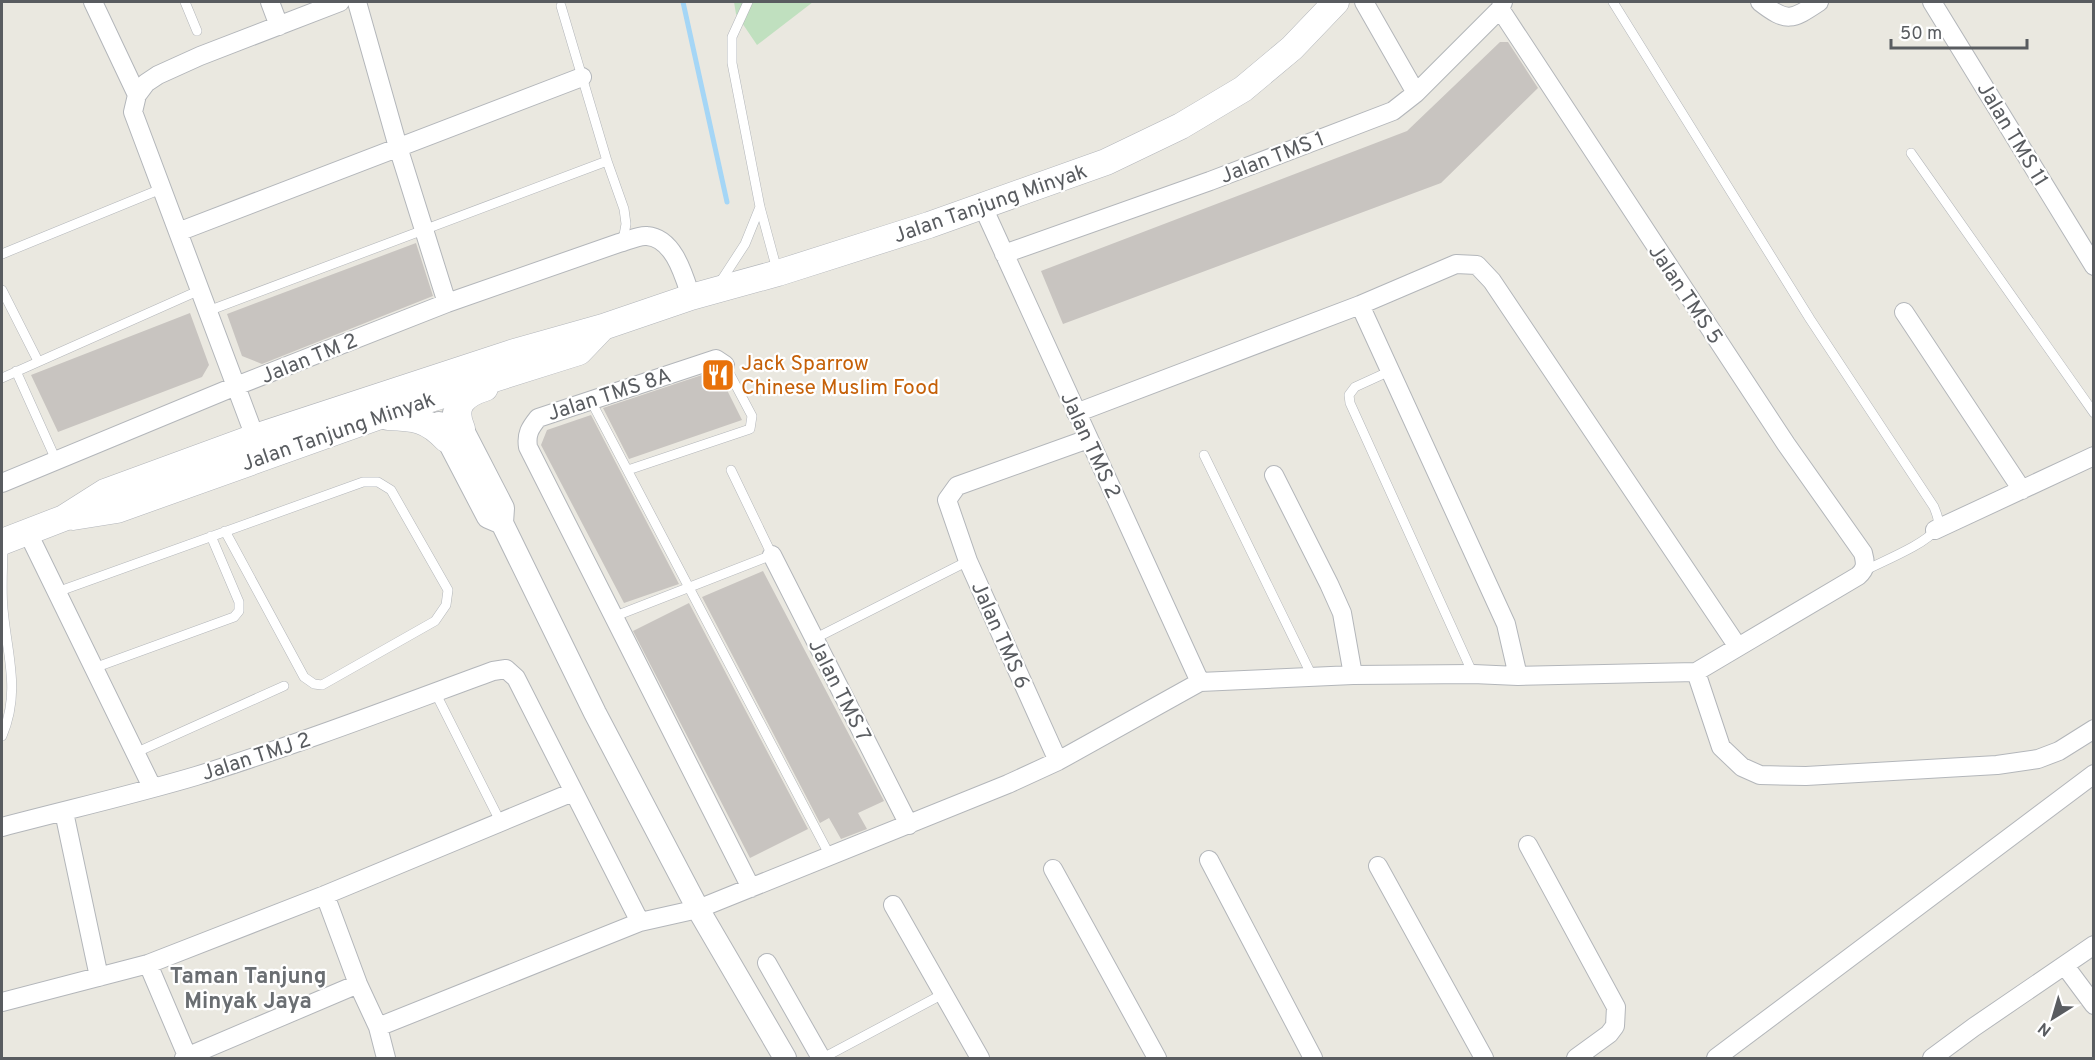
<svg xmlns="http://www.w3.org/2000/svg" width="2095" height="1060" viewBox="0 0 2095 1060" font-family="Overpass,sans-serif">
<rect width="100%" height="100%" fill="#eae8e0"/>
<path fill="#c0e0bf" d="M734 2H813L757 45 736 14Z"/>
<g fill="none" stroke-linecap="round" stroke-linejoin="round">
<path stroke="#a5d6f6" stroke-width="5" d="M683 2 727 202"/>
</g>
<path fill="#c8c4c0" d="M1500 42H1508L1538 88 1441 183 1063 324 1041 271 1407 131Z
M416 243 433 296 262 364 242 356 227 314Z
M190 313 209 365 202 377 58 432 31 375Z
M714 371 719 374 742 420 629 459 603 408Z
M591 415 679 584 624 603 541 445 547 430Z
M763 571 884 801 858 813 867 829 841 839 829 818 820 823 702 597Z
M689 603 808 829 750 858 633 631Z"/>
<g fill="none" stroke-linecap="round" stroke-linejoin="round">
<defs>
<path id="service" d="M185 2 197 31
M748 2 732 37V63L760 207 777 270
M1613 2 1810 319 1934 507C1937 515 1941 522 1935 530 1926 544 1881 562 1864 571
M561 6 607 161 624 209 626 224 624 235 621 241
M1911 153 2094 413
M2 254 161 189
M719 284 745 244 760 207
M2 290 38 361
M208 311 607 161
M16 371 56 460
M1390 371 1355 387 1349 395 1350 403 1473 674
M2 378 200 290
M591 401 830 856
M1204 455 1312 676
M628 470 750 429 752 416 725 365
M57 592 363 482H378L391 490 448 590 446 605 435 621 322 685 314 684 304 677 225 531
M613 617 772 555 731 470
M814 639 968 561
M94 668 234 617 239 611V602L211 536
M435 692 500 821
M2 736C21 691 7 655 3 609 1 587 3 565 3 544
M135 753 284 686
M823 1058 943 994"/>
<path id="minor" d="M93 2 137 95
M270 2 279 26
M357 2 398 147 447 303
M1364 2 1416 93
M1760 2C1787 23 1792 20 1819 2
M1932 2 2094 266
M983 207 1200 682
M178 232 582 77
M1004 254 1210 181 1393 111 1416 93 1500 9 1503 2
M1360 305 1506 624 1518 676
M1904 312 2022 490
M725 365 716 359 538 418C530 428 526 434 528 447L751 888
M1076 413 1360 305 1456 264 1477 265 1492 281 1738 647
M255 437 133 112 137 95 146 83 158 75 200 56 340 2
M1274 475 1329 584 1342 613 1353 675
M2 483 236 386 447 303 619 243C627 241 639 235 647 236 674 238 684 276 691 297
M1935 530 2094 456
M28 533 152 787
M772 555 909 825
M1696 672 1721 747 1742 767 1760 775 1806 776 1997 765 2038 759 2059 751 2094 729
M1058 761 968 561 947 500 957 486 1088 439
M64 812 99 977
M2 827C66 810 132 795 196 776 296 745 395 707 493 671L506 669 516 678 640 922
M1528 845 1616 1007 1615 1026 1609 1034 1576 1058
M1209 860 1313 1058
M1378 866 1484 1058
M1053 869 1157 1058
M325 895 358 984 378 1027 386 1058
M893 905 980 1058
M767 963 821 1058
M148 964 188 1058
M2065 966 2094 1005
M2 1002 148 964 325 895 573 792
M378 1027 640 922 698 909 1008 784 1058 761 1200 682 1353 675 1473 674 1518 676 1696 672 1858 576C1866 569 1866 564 1863 553L1786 444 1500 9
M184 1058 358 984
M1716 1058 2094 774
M1932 1058 1974 1027 2094 945"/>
<path id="tertiary" d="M454 413 503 508 502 523 595 713 698 909 785 1058
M439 423 488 517 502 523"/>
<path id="secondary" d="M388 417C415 418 427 419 446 439
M462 429C452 406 463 395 485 388
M73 517 117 510 408 406 579 352 603 327
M2 542 64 518 105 492 255 437 511 353 603 327 691 297 778 273 929 225 1106 162 1181 126 1243 89 1292 48 1336 2"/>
</defs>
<use href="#service" stroke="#b3b6ba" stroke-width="10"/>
<use href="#minor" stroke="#b3b6ba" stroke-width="20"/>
<use href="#tertiary" stroke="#b3b6ba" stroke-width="24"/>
<use href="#secondary" stroke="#b2b5ba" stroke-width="27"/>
<use href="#service" stroke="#fff" stroke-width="9"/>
<use href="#minor" stroke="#fff" stroke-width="18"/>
<use href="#tertiary" stroke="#fff" stroke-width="22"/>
<use href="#secondary" stroke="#fff" stroke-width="26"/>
</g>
<defs>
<symbol id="restaurant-square" viewBox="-11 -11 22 22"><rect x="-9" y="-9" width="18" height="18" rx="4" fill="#e8710a" stroke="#fff"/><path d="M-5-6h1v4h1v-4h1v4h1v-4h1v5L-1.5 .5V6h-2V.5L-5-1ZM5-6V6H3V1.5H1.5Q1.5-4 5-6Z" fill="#fff"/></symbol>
</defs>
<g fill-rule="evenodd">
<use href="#restaurant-square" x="699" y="356" width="38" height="38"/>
</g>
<g text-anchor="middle" stroke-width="4.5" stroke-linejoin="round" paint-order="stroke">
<g font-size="21" fill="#595c60" stroke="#fff">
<text transform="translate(2013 134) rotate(59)" y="7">Jalan TMS 11</text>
<text transform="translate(1272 157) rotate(-21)" y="7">Jalan TMS 1</text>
<text transform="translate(990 203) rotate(-19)" y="7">Jalan Tanjung Minyak</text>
<text transform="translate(1686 294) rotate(56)" y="7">Jalan TMS 5</text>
<text transform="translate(309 358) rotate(-22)" y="7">Jalan TM 2</text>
<text transform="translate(609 394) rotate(-18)" y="7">Jalan TMS 8A</text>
<text transform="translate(338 431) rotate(-19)" y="7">Jalan Tanjung Minyak</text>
<text transform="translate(1091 445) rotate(65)" y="7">Jalan TMS 2</text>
<text transform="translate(1001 635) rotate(66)" y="7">Jalan TMS 6</text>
<text transform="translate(840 690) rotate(63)" y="7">Jalan TMS 7</text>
<text transform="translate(256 756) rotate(-18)" y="7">Jalan TMJ 2</text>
</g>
<g font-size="21" fill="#c56008" stroke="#fff" text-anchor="start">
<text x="741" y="370">Jack Sparrow<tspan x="741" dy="24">Chinese Muslim Food</tspan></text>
</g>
<g font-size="22" font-weight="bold" fill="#6a6e72" stroke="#fff">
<text x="248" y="983">Taman Tanjung<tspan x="248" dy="25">Minyak Jaya</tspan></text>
</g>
</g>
<rect width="2095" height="1060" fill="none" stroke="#595c60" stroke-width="6"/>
<g transform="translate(2053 1018) rotate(217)" stroke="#ffffff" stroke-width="4.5" paint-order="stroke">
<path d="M0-4.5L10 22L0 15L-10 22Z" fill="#595c60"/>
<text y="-9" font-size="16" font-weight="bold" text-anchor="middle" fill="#595c60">N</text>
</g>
<path d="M1891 39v9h136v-9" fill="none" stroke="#595c60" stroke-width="3"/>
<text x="1900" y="39" font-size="18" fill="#595c60" stroke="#ffffff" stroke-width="4.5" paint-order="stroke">50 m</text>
</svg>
